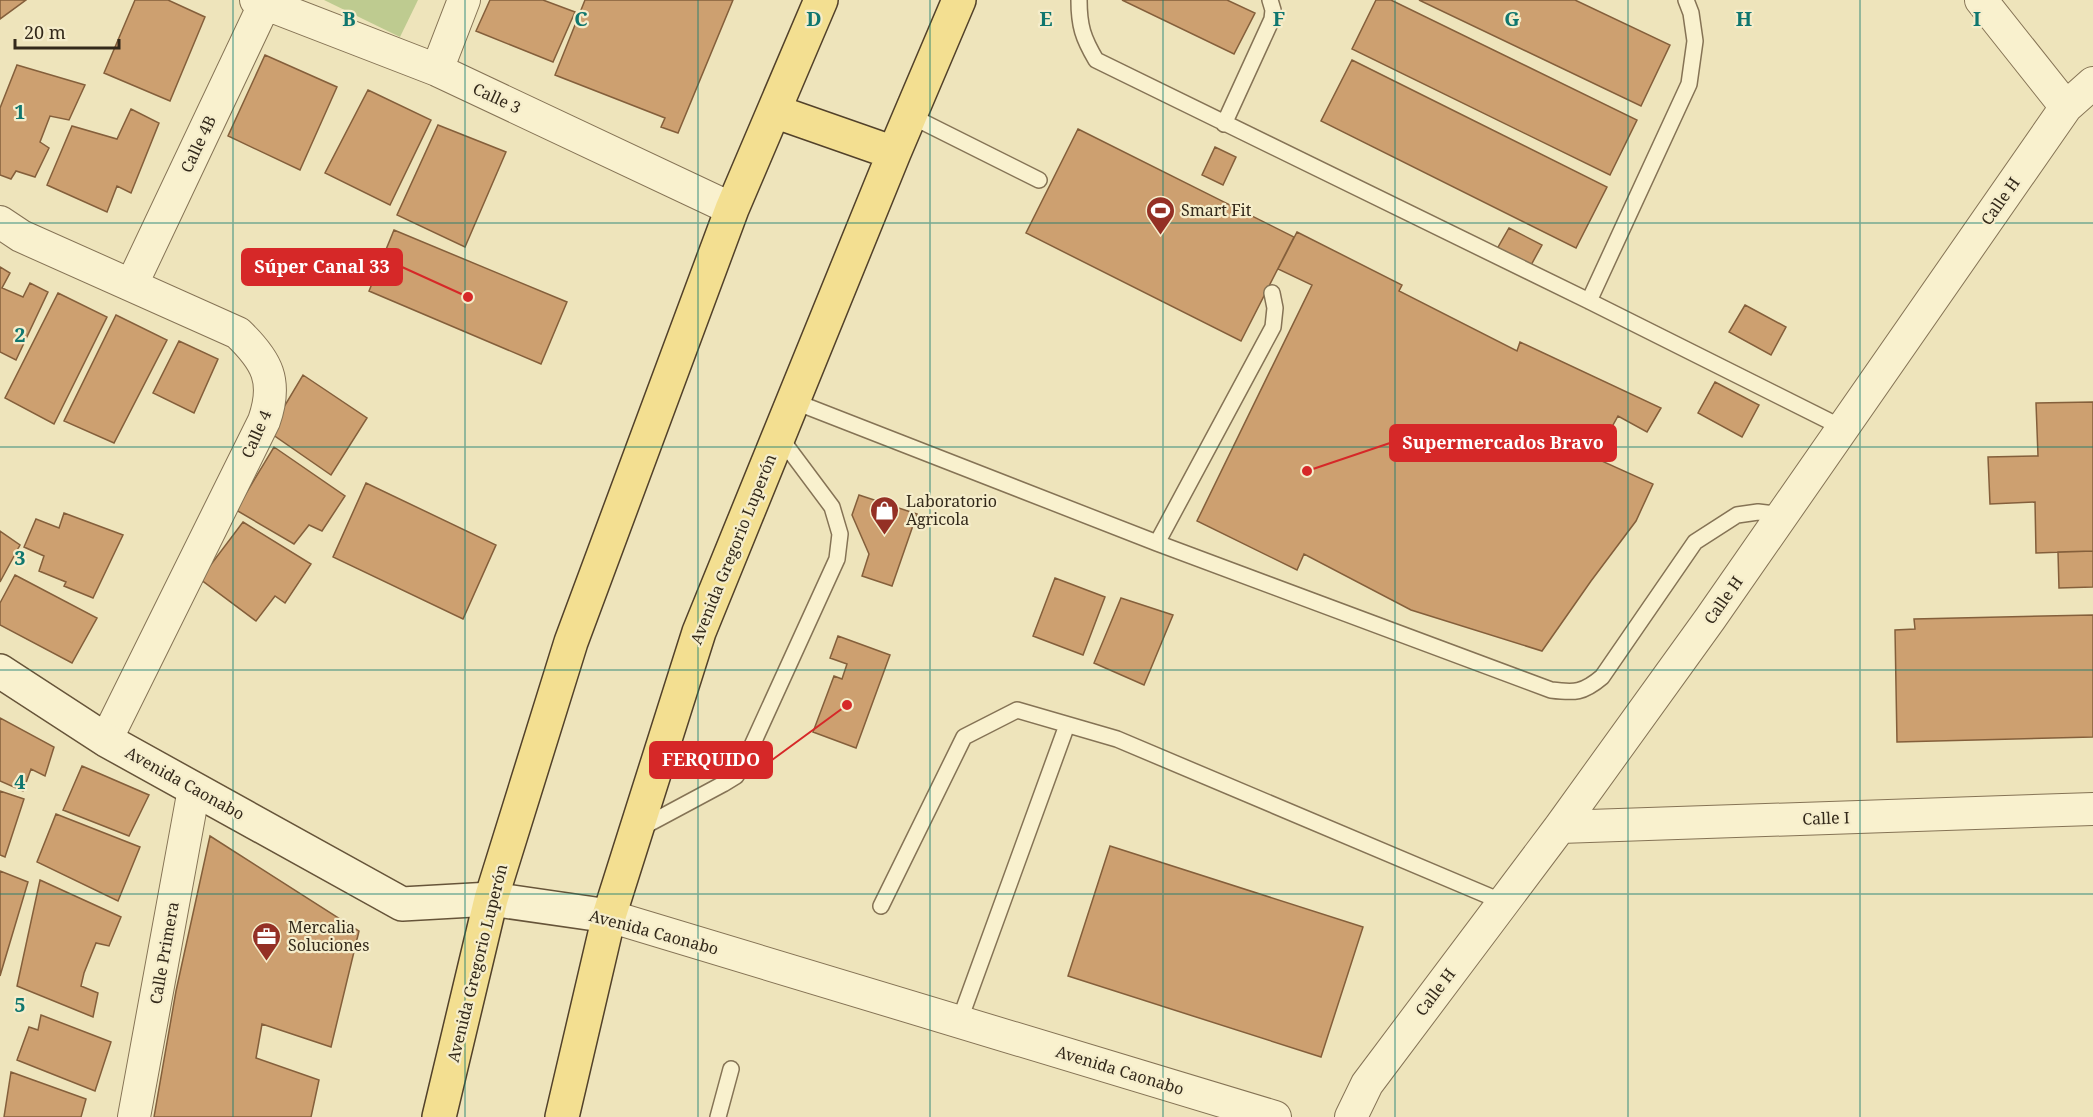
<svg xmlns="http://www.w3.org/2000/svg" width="2093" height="1117" viewBox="0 0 2093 1117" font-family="'Noto Serif',serif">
<rect width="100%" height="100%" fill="#eee4bb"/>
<path fill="#becb90" d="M324 0H418L400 37Z"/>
<path fill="#cda070" stroke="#845f3b" stroke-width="1.5" d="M0 0H26L0 19Z
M135 0H168L205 17 170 101 104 73Z
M490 0H543L575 12 553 62 476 31Z
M585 0H733L678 133 661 127 665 118 555 75Z
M1122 0H1227L1255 13 1234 54Z
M1376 0H1391L1637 120 1610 175 1352 49Z
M1419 0H1575L1670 45 1641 106Z
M265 55 337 87 300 170 228 136Z
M1352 60 1607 187 1576 248 1321 121Z
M17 65 85 85 69 120 50 116 40 142 49 148 35 177 16 171 11 179 0 175V108Z
M368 90 431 120 390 205 325 173Z
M131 109 159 123 131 193 117 186 107 212 47 185 72 126 117 139Z
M438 125 506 152 465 247 397 215Z
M1078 129 1294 237 1241 341 1026 233Z
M1215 147 1236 157 1223 185 1202 175Z
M1509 228 1542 245 1530 267 1497 249Z
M394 230 567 302 541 364 369 291Z
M1297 232 1402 285 1399 291 1517 351 1520 342 1661 408 1647 432 1618 416 1595 458 1653 484 1636 521 1591 581 1542 651 1411 610 1304 554 1297 570 1197 521 1312 285 1278 269Z
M0 267 10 273 2 288 23 297 30 283 48 292 16 360 0 352Z
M58 293 107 317 54 424 5 398Z
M1745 305 1786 327 1771 355 1729 332Z
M116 315 167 340 114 443 64 421Z
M179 341 218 359 194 413 153 393Z
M303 375 367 418 331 475 269 432Z
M1715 382 1759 405 1742 437 1698 413Z
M2093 402V551L2036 553 2035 502 1990 504 1988 457 2038 456 2036 403Z
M274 447 345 496 322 531 309 525 294 544 236 510Z
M366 483 496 545 463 619 333 557Z
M859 495 917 514 892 586 862 576 869 554 852 515Z
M64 513 123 535 93 598 64 586 66 582 39 571 44 556 24 547 36 519 59 528Z
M243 522 311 564 285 603 275 596 256 621 200 579Z
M0 531 20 545 0 582Z
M2093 551V587L2059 588 2058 552Z
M15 575 97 618 72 663 0 625V603Z
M1055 578 1105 597 1083 655 1033 636Z
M1121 598 1173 615 1144 685 1094 663Z
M2093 615V737L1897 742 1895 630 1915 629 1914 619Z
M838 636 890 655 856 748 813 732 834 676 842 679 847 664 830 658Z
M0 718 54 747 45 776 31 769 23 791 0 781Z
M82 766 149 795 129 836 63 810Z
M0 791 24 799 5 857 0 855Z
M56 814 140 847 118 901 37 862Z
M210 836 359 931 331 1047 262 1024 256 1058 319 1080 311 1117H154L176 991Z
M1110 846 1363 927 1321 1057 1068 976Z
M0 871 28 882 0 976Z
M40 880 121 917 109 946 96 943 84 973 81 986 98 993 93 1017 17 986Z
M41 1015 111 1042 95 1091 17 1060 29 1027 38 1030Z
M11 1072 86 1099 81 1117H4Z"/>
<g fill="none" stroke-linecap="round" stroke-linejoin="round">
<defs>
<path id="lane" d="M1079 0C1079 26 1083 38 1096 60L1589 301 1843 428
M909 115 1039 180
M1224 124 1272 19 1273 10 1270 0
M1589 301 1689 84 1695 41 1691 13 1686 0
M793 401 1157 543 1551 690C1575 693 1583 693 1602 677L1695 542 1737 515 1758 512 1783 515
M1157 543 1273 327 1275 308 1272 293
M639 829 723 784 736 776 744 763 837 559 840 534 832 507 779 436
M881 906 964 737 1017 710 1117 739 1503 902
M959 1022 1067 725
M718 1117 731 1069"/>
<path id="street" d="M256 0 437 70 732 209
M1981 0 2066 107
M437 70 464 0
M0 222 21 236 238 333C267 361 278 381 264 421L106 740
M132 284 264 5
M1560 827 2093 809
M609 916 1275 1117
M134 1117 194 789
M1351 1117 1367 1084 1560 827 1710 619 2066 107 2093 83"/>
<path id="secondary" d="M0 671 106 740 402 904 491 899 609 916"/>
<path id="primary" d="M774 111 894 153
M439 1117 491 899 571 642 732 209 821 0
M562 1117 609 916 699 632 894 153 959 0"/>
</defs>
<use href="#lane" stroke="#857355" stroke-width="18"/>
<use href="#street" stroke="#857355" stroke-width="34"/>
<use href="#secondary" stroke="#665439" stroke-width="36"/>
<use href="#primary" stroke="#52412a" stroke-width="36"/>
<use href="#lane" stroke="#f9f1ce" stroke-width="15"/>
<use href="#street" stroke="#f9f1ce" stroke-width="32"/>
<use href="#secondary" stroke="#f9f1ce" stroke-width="33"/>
<use href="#primary" stroke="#f3df91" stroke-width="33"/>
</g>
<path fill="none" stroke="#0f766e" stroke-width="1.5" stroke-opacity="0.55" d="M233 0V1117M465 0V1117M698 0V1117M930 0V1117M1163 0V1117M1395 0V1117M1628 0V1117M1860 0V1117M0 223H2093M0 447H2093M0 670H2093M0 894H2093"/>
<defs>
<symbol id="stadium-pin" viewBox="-11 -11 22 30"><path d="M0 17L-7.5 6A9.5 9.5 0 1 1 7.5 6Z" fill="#943025" stroke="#f5edcb"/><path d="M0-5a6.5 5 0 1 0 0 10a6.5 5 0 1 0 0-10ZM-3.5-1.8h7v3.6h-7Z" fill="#fff"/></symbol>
<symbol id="shop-pin" viewBox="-11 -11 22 30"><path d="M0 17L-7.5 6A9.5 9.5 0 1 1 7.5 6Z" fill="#943025" stroke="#f5edcb"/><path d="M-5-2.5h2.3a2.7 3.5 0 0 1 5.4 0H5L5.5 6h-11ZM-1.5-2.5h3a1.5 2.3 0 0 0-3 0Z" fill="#fff"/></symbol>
<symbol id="office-pin" viewBox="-11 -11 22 30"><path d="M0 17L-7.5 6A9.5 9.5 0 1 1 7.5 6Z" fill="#943025" stroke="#f5edcb"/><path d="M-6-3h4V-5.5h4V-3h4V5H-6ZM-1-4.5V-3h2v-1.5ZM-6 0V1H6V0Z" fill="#fff"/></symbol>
</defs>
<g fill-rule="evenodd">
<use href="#stadium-pin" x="1144" y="194" width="33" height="45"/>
<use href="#shop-pin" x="868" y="494" width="33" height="45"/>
<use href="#office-pin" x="250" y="920" width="33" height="45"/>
</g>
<g text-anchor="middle" stroke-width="4.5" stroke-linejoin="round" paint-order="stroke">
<g font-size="16" fill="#33291a" stroke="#f5edcb">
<text transform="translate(497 98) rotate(25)" y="6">Calle 3</text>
<text transform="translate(198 144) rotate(-65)" y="6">Calle 4B</text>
<text transform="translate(2000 201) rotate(-55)" y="6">Calle H</text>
<text transform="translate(256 434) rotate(-66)" y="6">Calle 4</text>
<text transform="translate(733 549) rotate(-68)" y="6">Avenida Gregorio Luperón</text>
<text transform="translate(1723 600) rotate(-55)" y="6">Calle H</text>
<text transform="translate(185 783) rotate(29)" y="6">Avenida Caonabo</text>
<text transform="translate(1826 818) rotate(-2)" y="6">Calle I</text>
<text transform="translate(654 932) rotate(15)" y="6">Avenida Caonabo</text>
<text transform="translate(164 953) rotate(-80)" y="6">Calle Primera</text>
<text transform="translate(477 963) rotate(-76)" y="6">Avenida Gregorio Luperón</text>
<text transform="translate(1435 992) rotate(-53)" y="6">Calle H</text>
<text transform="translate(1120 1070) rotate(17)" y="6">Avenida Caonabo</text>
</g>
<g font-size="16" fill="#33291a" stroke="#f5edcb" text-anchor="start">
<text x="1181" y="216">Smart Fit</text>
<text x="906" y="507">Laboratorio<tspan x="906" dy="18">Agricola</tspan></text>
<text x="288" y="933">Mercalia<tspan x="288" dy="18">Soluciones</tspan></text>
</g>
</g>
<g font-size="20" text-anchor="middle" font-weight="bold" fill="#0f766e" stroke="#f5edcb" stroke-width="4.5" stroke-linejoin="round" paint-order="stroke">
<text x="349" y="26">B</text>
<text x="581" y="26">C</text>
<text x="814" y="26">D</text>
<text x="1046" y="26">E</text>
<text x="1279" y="26">F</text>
<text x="1512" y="26">G</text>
<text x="1744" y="26">H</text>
<text x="1977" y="26">I</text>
<text x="20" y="119">1</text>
<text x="20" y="342">2</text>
<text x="20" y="565">3</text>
<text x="20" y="789">4</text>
<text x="20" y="1012">5</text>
</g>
<path fill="none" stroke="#d62828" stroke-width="2" d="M468 297L402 267M1307 471L1390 443M847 705L772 760"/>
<g fill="#d62828" stroke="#f5edcb" stroke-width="2">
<circle cx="468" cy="297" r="6"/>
<circle cx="1307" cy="471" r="6"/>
<circle cx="847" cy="705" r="6"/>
</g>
<g fill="#d62828" stroke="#d62828" stroke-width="2">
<rect x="242" y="249" width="160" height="36" rx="6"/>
<rect x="1390" y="425" width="226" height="36" rx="6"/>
<rect x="650" y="742" width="122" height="36" rx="6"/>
</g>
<g font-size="18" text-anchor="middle" font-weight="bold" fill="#fff">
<text x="322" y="273">Súper Canal 33</text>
<text x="1503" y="449">Supermercados Bravo</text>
<text x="711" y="766">FERQUIDO</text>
</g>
<path d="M15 39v9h104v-9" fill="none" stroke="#33291a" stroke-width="3"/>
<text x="24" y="39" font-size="18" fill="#33291a" stroke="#f5edcb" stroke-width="4.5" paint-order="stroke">20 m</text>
</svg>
